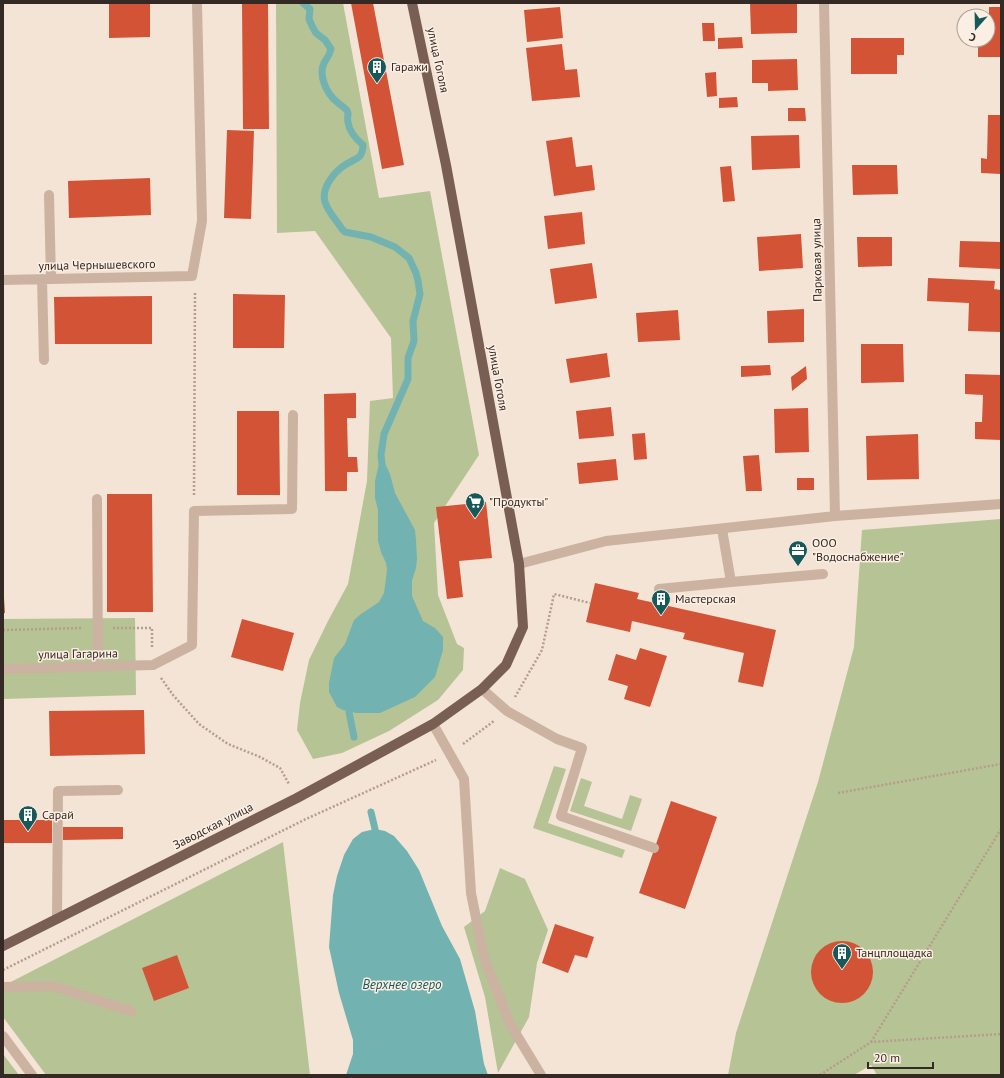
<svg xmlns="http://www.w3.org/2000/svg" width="1004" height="1078" viewBox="0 0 1004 1078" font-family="'PT Sans',sans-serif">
<rect width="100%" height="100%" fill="#f3e4d6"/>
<path fill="#b6c395" d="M276 3H343L379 198 430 191 479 455 434 523 438 595 457 644 464 648 463 670 438 700 389 731 342 753 313 759 297 730 300 703 309 660 328 621 348 584 367 481 370 401 393 398 391 338 315 231 277 233Z
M1001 519V1075H877L871 1065 854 1075H728L736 1033 818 782 854 647 862 530Z
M135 618 136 695 3 699V619Z
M554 766 566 769 548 823 625 850 622 858 533 828Z
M581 778 592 782 584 806 622 819 630 795 642 799 631 831 570 811Z
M283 842 310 1075H46L3 1017V986Z
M500 868 525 879 548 930 537 963 529 1017 498 1073 485 997 464 927 485 911Z
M3 1054 19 1075H3Z"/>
<path fill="#72b3b2" d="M381 455 390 474 395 493 415 530 416 540 417 559 416 568 412 581V596L423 621 435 628 443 637V650L435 677 415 697 380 713H356L343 710 337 707 329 692V683L334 658 345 644 354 620 361 614 379 602 384 593 387 570 386 563 381 552 378 541V510L375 498V481Z
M375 829 385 831 394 836 407 851 419 870 442 926 460 959 475 1011 484 1064 488 1075H346L353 1054V1040L339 993 329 947 333 895 337 876 344 855 353 839 362 832Z"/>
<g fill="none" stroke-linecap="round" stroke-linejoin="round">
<path stroke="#72b3b2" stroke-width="7" d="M303 3 310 9 309 19 312 26 316 33 325 40 331 49C329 57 327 57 324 63 318 76 327 94 337 102 341 106 347 108 348 113 348 116 347 119 348 122 349 132 356 139 363 145 363 150 362 154 359 157 355 160 349 162 345 165 334 172 321 188 325 202 328 212 337 221 342 229L345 232 371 237 395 247 409 258 416 273 418 281 420 294 413 321 414 341 408 358V379L384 434 381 455 382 464
M351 704 349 712 354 737
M371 812 375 829"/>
</g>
<path fill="#d25335" d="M109 3H150V37L109 38Z
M242 3H268L269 129H243Z
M351 3H373L404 165 382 169Z
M750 3H797V33L751 34Z
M560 7 563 38 527 42 524 10Z
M989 7H1001V57H978V43H989Z
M702 23H714L715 41H703Z
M742 37 743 48 718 49V38Z
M851 38H904V55H897V74H851Z
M562 44 565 70 577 69 580 97 532 101 526 48Z
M797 59 798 90 768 91V83H752V60Z
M716 72 717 96 707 97 705 73Z
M737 97 738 107 719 108V98Z
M788 108H805L806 121H788Z
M988 115H1001V174L981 173V158L987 159Z
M227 130 254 131 251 219 224 218Z
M799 135 800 168 752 170 751 136Z
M572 137 576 167 592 165 595 190 554 196 546 141Z
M852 165H897L898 194 853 195Z
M731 166 735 201 723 202 720 167Z
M150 178 151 215 69 218 68 181Z
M582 212 585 244 548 249 544 216Z
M801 234 803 268 759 271 757 237Z
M857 237H892V266L858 267Z
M960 241 1001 242V269L959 267Z
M592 263 597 298 555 304 550 269Z
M928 278 995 281 994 289 1001 290V332L968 331 969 303 927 301Z
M233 294 285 295 284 348H233Z
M152 296V344H55L54 297Z
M804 309V342L768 343 767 311Z
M678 310 680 340 638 342 636 313Z
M861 344H903L904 382 861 383Z
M607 353 610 377 570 383 566 359Z
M770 365 771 375 741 377V366Z
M806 366 807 379 792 391 791 377Z
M965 374 1001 375V440L975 439V422H982L983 395 965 394Z
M356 393V418H347L348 457H357L358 472H347V491H325L324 394Z
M611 407 614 436 579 439 576 411Z
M808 408 809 452 775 453 774 409Z
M237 411H279L280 495H237Z
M645 433 647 459 634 460 632 434Z
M918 434 919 479 867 480 866 436Z
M759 455 762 491H746L743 456Z
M616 459 618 480 579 484 577 463Z
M797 478H814V490H797Z
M107 494H152L153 612H107Z
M486 502 492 558 459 561 463 597 447 599 436 507Z
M595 583 639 593 637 599 776 630 763 687 738 682 744 653 683 639 685 633 632 621 630 632 586 622Z
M3 598H4L5 613H3Z
M242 619 294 633 283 671 231 657Z
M640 648 667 656 650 707 624 699 628 686 608 680 616 654 636 660Z
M144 710 145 754 50 756 49 711Z
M671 801 717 817 685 909 639 893Z
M3 820H52V843H3Z
M63 827H123V839L63 840Z
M555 924 594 937 587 958 575 955 568 973 542 963Z
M811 972a31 31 0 1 1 62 0a31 31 0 1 1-62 0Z
M177 955 189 988 154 1001 142 968Z"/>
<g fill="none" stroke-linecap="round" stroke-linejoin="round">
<path stroke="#b89c8b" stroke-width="2.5" stroke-dasharray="2 2" stroke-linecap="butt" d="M194 495 195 292
M113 628H152V647
M3 630 82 628
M161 678 173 695 199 724 228 744 260 757 280 768 289 784
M515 697 542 650 554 594 590 603
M463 744 494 721
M838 793 1001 764
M3 970 306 819 436 760
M871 1042 1001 829
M820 1075 871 1042 1001 1034"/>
<path stroke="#ccb2a1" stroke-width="10" d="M824 3 835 516
M49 195 51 279
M42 279 44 360
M3 280 192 276 202 221 197 3
M97 499 98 666
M722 529 731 582 823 574
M519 564 606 541 835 516 1001 504
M659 589 731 582
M3 669 153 665 192 645 194 511 292 509 293 415
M482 689 507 711 557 739 582 748 561 816 654 848
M433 724 464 779 471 893 484 958 510 1024 541 1075
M57 919 58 791 118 790
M3 987 53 986 131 1011
M3 1036 32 1075"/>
<path stroke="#795e54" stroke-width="10" d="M3 946 297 798 433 724 482 689 506 665 523 627 519 564 446 165 412 3"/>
</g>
<defs>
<symbol id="building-pin" viewBox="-11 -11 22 30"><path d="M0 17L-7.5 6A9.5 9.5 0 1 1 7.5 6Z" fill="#17595a" stroke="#fbeee2"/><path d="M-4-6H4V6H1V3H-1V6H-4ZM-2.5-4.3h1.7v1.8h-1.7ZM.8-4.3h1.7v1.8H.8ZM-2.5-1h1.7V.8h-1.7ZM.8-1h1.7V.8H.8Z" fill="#fff"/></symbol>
<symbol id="supermarket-pin" viewBox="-11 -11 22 30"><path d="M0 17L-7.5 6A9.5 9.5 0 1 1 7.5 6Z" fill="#17595a" stroke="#fbeee2"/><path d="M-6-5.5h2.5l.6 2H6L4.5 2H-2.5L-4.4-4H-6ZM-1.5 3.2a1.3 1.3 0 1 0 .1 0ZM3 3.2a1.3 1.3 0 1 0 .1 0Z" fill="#fff"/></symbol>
<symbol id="office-pin" viewBox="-11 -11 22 30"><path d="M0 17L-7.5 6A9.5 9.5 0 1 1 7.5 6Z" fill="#17595a" stroke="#fbeee2"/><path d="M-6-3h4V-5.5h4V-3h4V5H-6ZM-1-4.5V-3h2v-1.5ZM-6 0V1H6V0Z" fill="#fff"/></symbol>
</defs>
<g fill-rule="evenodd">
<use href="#building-pin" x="366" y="56" width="22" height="30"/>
<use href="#supermarket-pin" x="464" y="491" width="22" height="30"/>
<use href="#office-pin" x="787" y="539" width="22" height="30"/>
<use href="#building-pin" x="650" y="588" width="22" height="30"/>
<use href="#building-pin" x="17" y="804" width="22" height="30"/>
<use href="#building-pin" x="831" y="942" width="22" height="30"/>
</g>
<g text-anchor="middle" stroke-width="3" stroke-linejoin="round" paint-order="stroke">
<g font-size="12" fill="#352925" stroke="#fbeee2">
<text transform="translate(438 60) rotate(78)" y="4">улица Гоголя</text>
<text transform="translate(817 260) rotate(-91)" y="4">Парковая улица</text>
<text transform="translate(97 265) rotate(-1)" y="4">улица Чернышевского</text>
<text transform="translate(498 378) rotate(80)" y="4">улица Гоголя</text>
<text transform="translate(78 654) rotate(-1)" y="4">улица Гагарина</text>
<text transform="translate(213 826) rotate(-27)" y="4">Заводская улица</text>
</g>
<g font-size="12" fill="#352925" stroke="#fbeee2" text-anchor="start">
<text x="391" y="71">Гаражи</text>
<text x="489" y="506">"Продукты"</text>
<text x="812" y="547">ООО<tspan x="812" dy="14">"Водоснабжение"</tspan></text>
<text x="675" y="603">Мастерская</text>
<text x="42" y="819">Сарай</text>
<text x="856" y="957">Танцплощадка</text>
</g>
<g font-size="13" font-style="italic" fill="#17595a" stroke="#fbeee2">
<text x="402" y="989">Верхнее озеро</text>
</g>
</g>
<rect width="1004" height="1078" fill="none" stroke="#352925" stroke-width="8"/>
<g transform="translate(976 28) rotate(200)"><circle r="19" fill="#fbeee2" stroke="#ac9f96"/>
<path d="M0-3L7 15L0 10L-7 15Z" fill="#17595a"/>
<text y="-6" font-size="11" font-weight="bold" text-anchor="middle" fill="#352925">С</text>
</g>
<path d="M868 1062v6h65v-6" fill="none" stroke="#352925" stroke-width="2"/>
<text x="874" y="1062" font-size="12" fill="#352925" stroke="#fbeee2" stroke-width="3" paint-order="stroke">20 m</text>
</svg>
